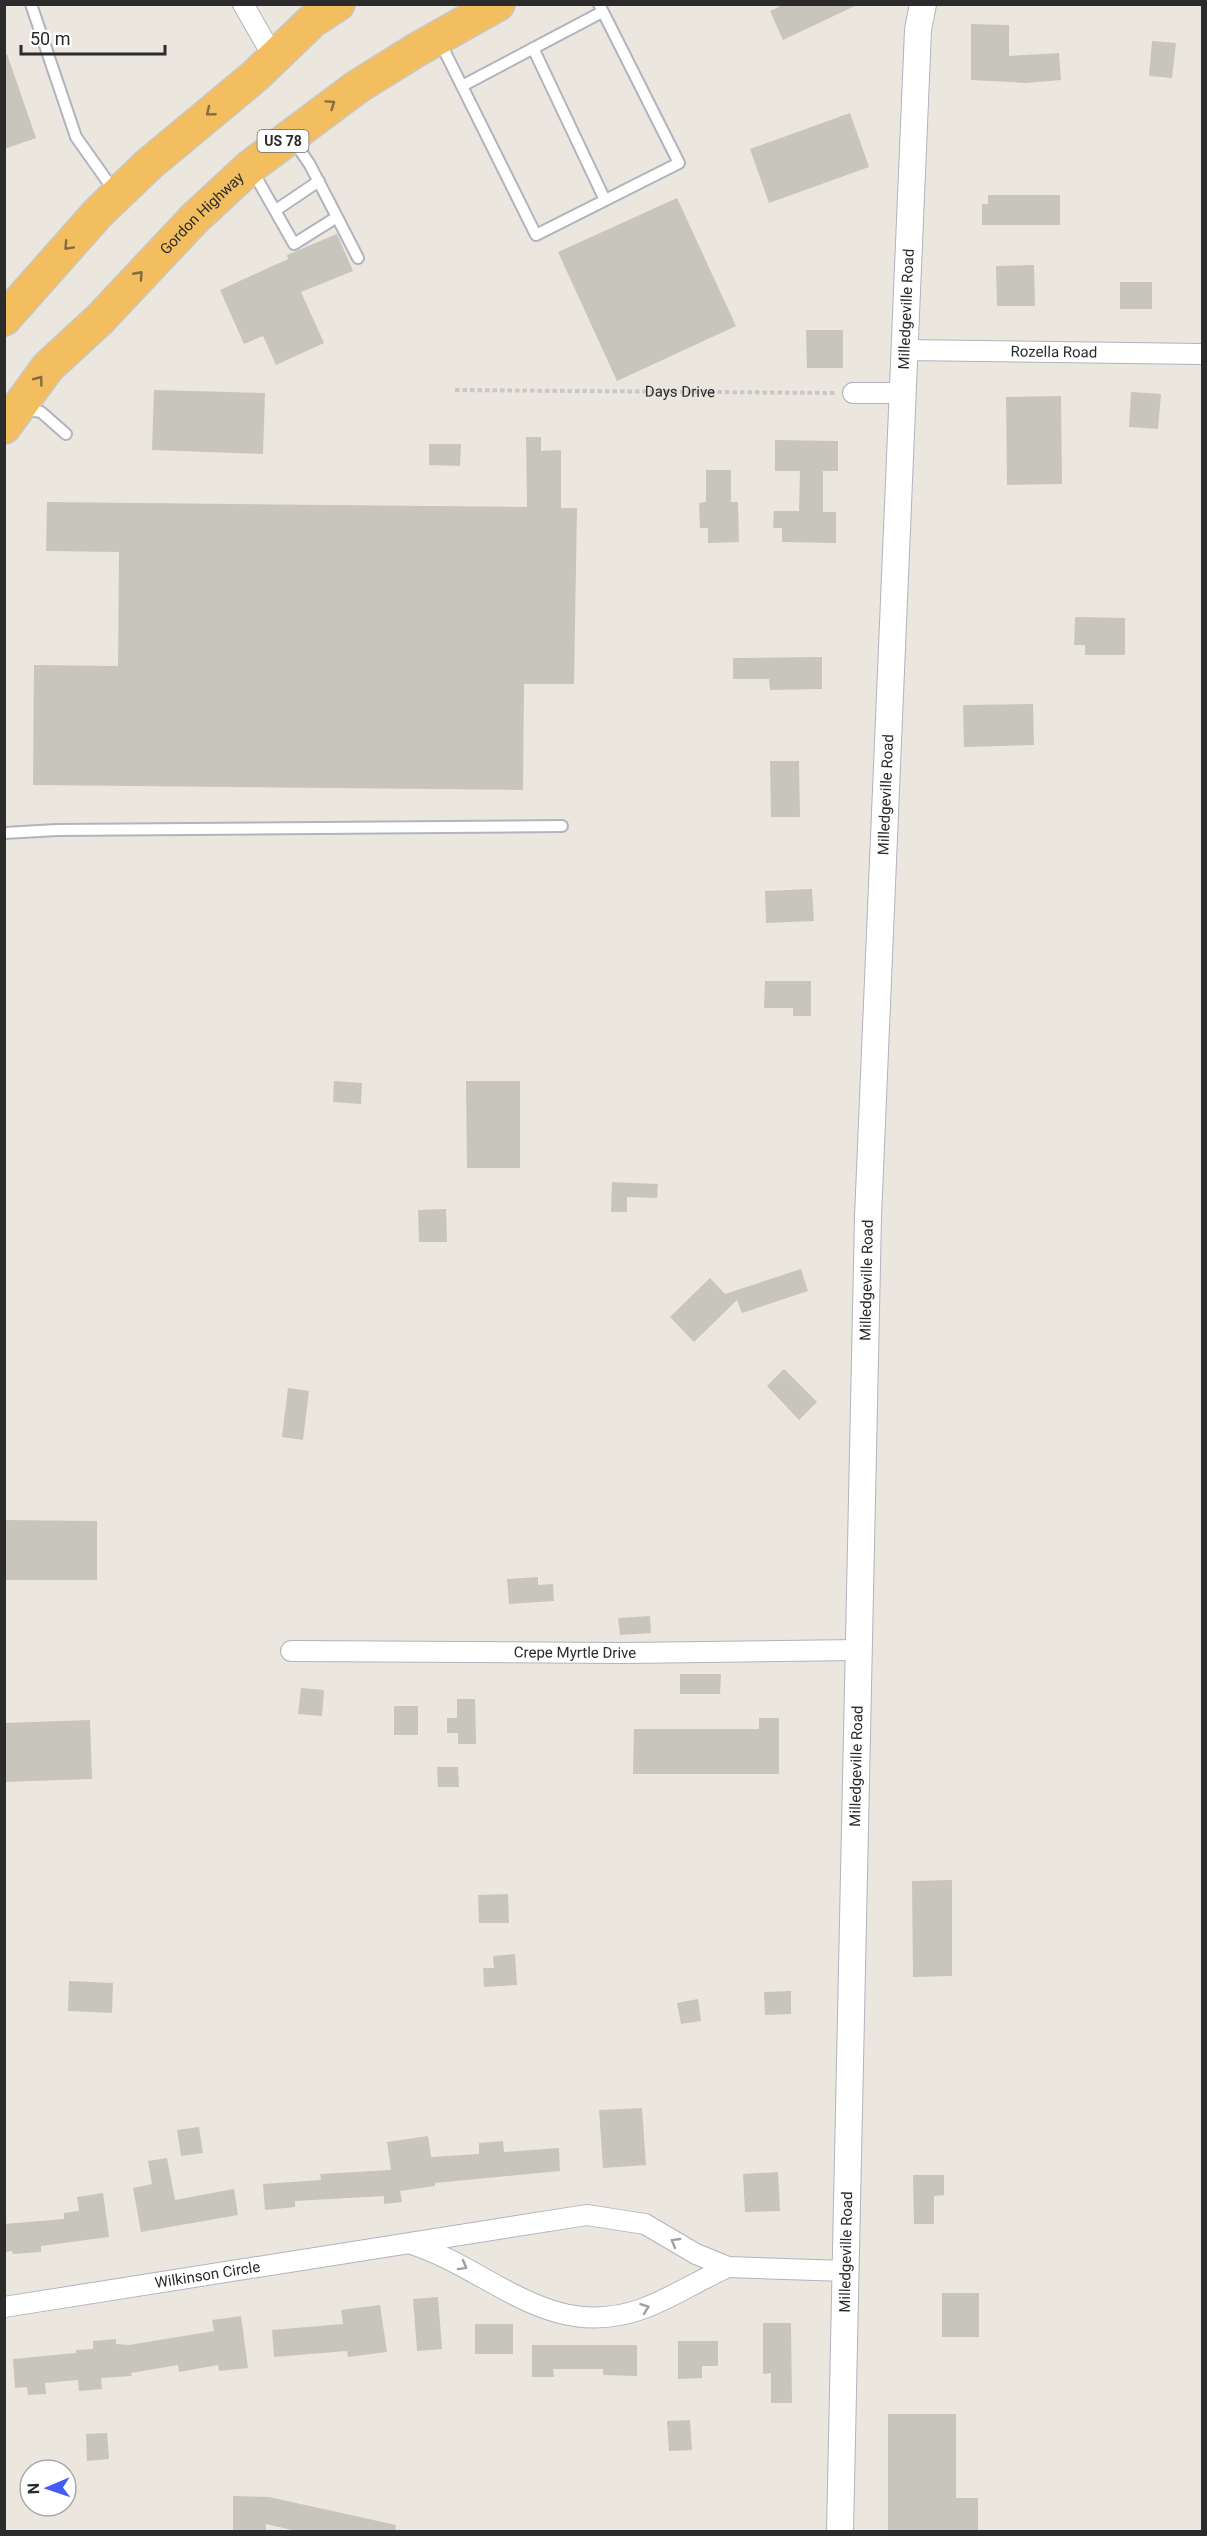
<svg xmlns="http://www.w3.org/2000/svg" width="1207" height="2536" viewBox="0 0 1207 2536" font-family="Roboto,sans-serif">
<rect width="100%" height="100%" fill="#ece7de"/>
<path fill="#c8c5bc" d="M785 4H859L783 40 770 11Z
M971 24 1009 25V56L1059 53 1061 80 1026 83 971 80Z
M1152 41 1176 43 1172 78 1149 76Z
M7 54 36 138 4 149V55Z
M850 113 869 167 769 203 750 149Z
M988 195H1060V225H982V204H988Z
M677 198 736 326 617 381 558 252Z
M337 234 353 271 301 292 324 343 276 365 263 336 244 344 220 290 288 259 287 255Z
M1034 265 1035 306H997L996 266Z
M1120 282H1152V309H1120Z
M806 330H843V368H807Z
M154 390 265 393 263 454 152 450Z
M1131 392 1161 394 1158 429 1129 427Z
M1061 396 1062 484 1007 485 1006 397Z
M526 437H541V451L561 450V508H577L574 684H524L523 790 33 785 34 665 118 666 119 552 46 551 47 502 527 507Z
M775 440 838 441V471H823V512H836V543L782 542V528H773L774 511H799L800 471H775Z
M429 444H461L460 466 429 465Z
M706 470H731V502H738L739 542 708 543V528H700L699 503 706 502Z
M1075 617 1125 618V655H1085V645H1074Z
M822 657V689L770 690 769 679H733V658Z
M1033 704 1034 745 964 747 963 705Z
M770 761H799L800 817H771Z
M812 889 814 921 766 923 765 891Z
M765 981H811V1016H793V1008H764Z
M334 1081 362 1083 361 1104 333 1102Z
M466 1081H520V1168H467Z
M612 1182 658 1184 657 1198 627 1197V1212H611Z
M446 1209 447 1242H419L418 1210Z
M801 1269 808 1291 742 1313 737 1300 694 1342 670 1317 710 1278 725 1294Z
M784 1369 817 1402 799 1420 767 1386Z
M288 1388 309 1391 303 1440 282 1437Z
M4 1520 97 1521V1580H4Z
M538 1577V1585L553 1584 554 1601 509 1604 507 1579Z
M650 1616 651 1633 620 1635 618 1618Z
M680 1674H721L720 1694H680Z
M301 1688 324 1690 322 1716 298 1714Z
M457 1699H475L476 1744H458V1733H447V1718H457Z
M394 1706H418V1735H394Z
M759 1718H779V1774H633L634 1729H759Z
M90 1720 92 1779 4 1782V1723Z
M437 1767H458L459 1787H438Z
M952 1880V1976L913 1977 912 1881Z
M508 1894 509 1923H479L478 1895Z
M515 1954 517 1985 484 1987 483 1968H494L493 1956Z
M69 1981 113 1983 112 2013 68 2011Z
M791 1991V2014L765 2015 764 1992Z
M698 1999 701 2021 681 2024 677 2003Z
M642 2108 646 2165 603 2168 599 2110Z
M199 2127 203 2153 181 2156 177 2130Z
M428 2136 431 2157 479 2154V2143L503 2141 504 2152 559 2148 560 2171 435 2183V2186L400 2191 402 2202 384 2204V2196L295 2201V2207L265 2210 263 2184 321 2180 320 2174 391 2170 387 2142Z
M167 2158 175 2200 234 2189 238 2215 141 2232 133 2188 152 2184 148 2161Z
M778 2172 780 2211 745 2212 743 2174Z
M913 2175H944V2195L934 2196V2224H914Z
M103 2193 109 2237 41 2246V2252L13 2254 12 2251 4 2252V2224L64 2219V2213L79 2211 77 2197Z
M942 2293H979V2337H942Z
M438 2297 442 2349 417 2351 413 2299Z
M380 2305 387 2352 348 2357 347 2351 274 2357 272 2330 343 2324 341 2310Z
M241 2316 248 2368 219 2371 218 2365 179 2372 178 2365 131 2373 132 2376 101 2378 102 2389 79 2391 78 2380 45 2383 46 2394 28 2395 27 2387 15 2388 13 2359 76 2353V2350L93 2349V2341L116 2339V2344L129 2345 214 2331 212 2320Z
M763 2323H791L792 2403H771V2373L763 2374Z
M475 2324H513V2354H475Z
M678 2341H718V2366H702V2378L678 2379Z
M532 2345H637V2376L603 2375V2369H553L554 2377H532Z
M888 2414H956V2498H978V2532H888Z
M690 2420 692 2450 669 2451 667 2421Z
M107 2433 109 2459 87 2461 86 2434Z
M233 2496 269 2497 396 2525 395 2532H301L266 2524V2532H233Z"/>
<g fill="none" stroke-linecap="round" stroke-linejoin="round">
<defs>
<path id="service" d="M31 4 76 137 115 192
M439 40 536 235 679 163 599 4
M533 48 605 200
M462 86 602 12
M252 170 294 244 337 217 310 165 292 138
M276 210 319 181
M337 217 358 258
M24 409 41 412 66 434
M4 833 57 830 562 826"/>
<g id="minor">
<path d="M243 4 274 58"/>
<path id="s2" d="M906 350 1202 354"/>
<path d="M853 393H904"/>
<path id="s3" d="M291 1651 625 1653 858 1650"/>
<path d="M412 2244C493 2271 550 2342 642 2309 672 2298 699 2280 728 2267"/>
<path id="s4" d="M4 2307 587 2215 645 2224 696 2254 728 2267 845 2271"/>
</g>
<g id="tertiary">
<path id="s5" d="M840 2532 868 1217 918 30 923 4"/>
</g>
<g id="trunk">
<path d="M4 319 98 213 148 165 255 76 312 21 338 4"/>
<path id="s6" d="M4 427 48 367 100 319 194 219 250 167 357 87 418 49 498 4"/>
</g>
</defs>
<use href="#service" stroke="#b1b3be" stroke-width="14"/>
<use href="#minor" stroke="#b1b3be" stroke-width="22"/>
<use href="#tertiary" stroke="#b1b3be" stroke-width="28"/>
<use href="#trunk" stroke="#c8c8c8" stroke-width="36"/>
<path stroke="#c8c8c8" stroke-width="4" stroke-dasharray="4.5 3" stroke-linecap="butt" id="s1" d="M455 390 837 393"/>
<use href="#service" stroke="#fff" stroke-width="10"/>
<use href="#minor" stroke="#fff" stroke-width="20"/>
<use href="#tertiary" stroke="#fff" stroke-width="26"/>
<use href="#trunk" stroke="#f2be60" stroke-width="33"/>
</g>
<defs><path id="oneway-chevron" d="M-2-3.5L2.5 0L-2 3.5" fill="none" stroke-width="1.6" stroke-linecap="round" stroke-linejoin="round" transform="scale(1.5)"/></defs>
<g stroke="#856d43">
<use href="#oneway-chevron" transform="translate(331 104) rotate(-35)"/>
<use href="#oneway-chevron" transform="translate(210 112) rotate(141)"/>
<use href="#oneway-chevron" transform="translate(68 246) rotate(133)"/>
<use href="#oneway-chevron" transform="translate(139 275) rotate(-48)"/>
<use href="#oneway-chevron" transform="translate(39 380) rotate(-53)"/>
</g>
<g stroke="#a0a0a0">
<use href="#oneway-chevron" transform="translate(675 2242) rotate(-150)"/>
<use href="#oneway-chevron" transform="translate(463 2266) rotate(29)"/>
<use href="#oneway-chevron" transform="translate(645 2308) rotate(-20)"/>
</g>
<g text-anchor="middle" stroke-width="5" stroke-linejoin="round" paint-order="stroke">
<rect fill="#fff" stroke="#6b6b6b" stroke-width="1.5" x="257.5" y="130" width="51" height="22" rx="4.5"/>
<g font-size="14" font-weight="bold" fill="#2b2b2b">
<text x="283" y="146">US 78</text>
</g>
<g font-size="15" fill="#2b2b2b" stroke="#fff">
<text dy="5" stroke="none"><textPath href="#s6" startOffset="292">Gordon Highway</textPath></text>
<text dy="5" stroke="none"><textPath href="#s5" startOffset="2224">Milledgeville Road</textPath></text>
<text dy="5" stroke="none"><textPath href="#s2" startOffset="148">Rozella Road</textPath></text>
<text dy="5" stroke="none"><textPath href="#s1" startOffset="225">Days Drive</textPath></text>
<text dy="5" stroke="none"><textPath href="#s5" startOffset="1738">Milledgeville Road</textPath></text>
<text dy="5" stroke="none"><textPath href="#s5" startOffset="1252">Milledgeville Road</textPath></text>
<text dy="5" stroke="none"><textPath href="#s3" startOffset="284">Crepe Myrtle Drive</textPath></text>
<text dy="5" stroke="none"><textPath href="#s5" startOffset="766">Milledgeville Road</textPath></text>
<text dy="5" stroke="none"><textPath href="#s5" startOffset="280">Milledgeville Road</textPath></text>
<text dy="5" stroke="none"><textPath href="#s4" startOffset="206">Wilkinson Circle</textPath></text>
</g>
</g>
<rect width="1207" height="2536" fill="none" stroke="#2b2b2b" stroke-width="12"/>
<g transform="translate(48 2488) rotate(268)"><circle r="28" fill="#ffffff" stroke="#aaaaaa" stroke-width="1.5"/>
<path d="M0-4.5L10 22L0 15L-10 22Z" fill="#445cf3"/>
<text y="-9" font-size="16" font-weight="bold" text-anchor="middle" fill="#2b2b2b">N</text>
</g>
<path d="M21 45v9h144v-9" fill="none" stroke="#2b2b2b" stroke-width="3"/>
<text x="30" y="45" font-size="18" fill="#2b2b2b" stroke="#ffffff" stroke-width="4.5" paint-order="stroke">50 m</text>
</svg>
